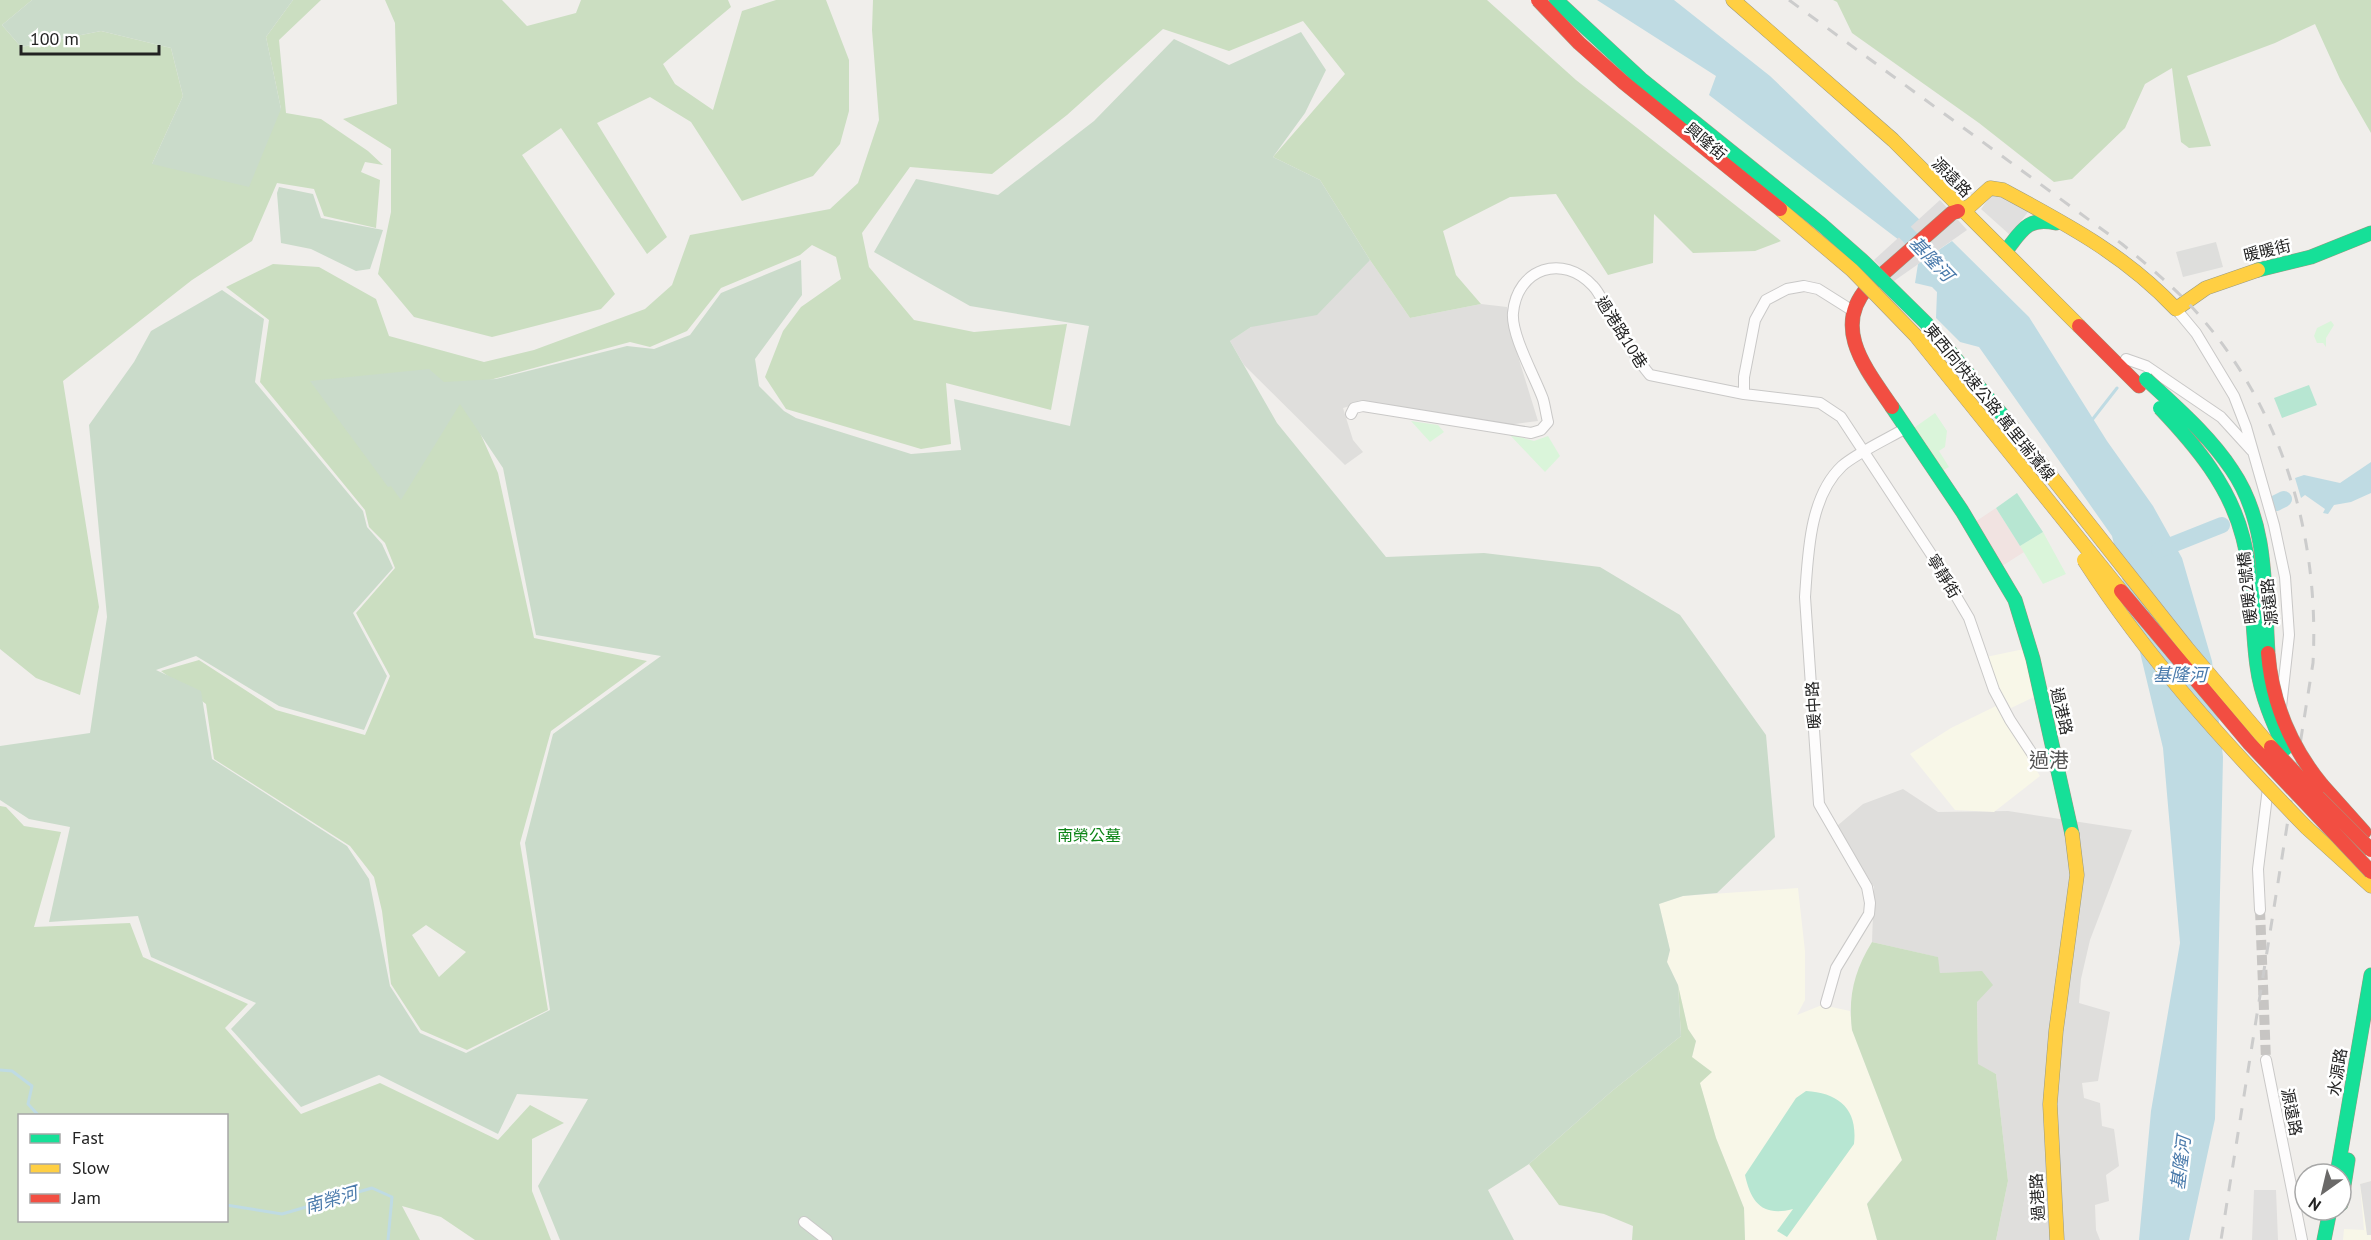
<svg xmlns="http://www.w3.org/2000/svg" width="2371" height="1240" viewBox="0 0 2371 1240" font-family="'PT Sans','Noto Sans TC',sans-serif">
<rect width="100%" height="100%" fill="#f0eeeb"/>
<path fill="#dfdedc" d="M1370 260 1410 318 1481 304 1507 307 1517 353 1538 421 1508 425 1364 402 1343 408 1353 440 1363 452 1345 465 1244 365 1230 341 1251 327Z
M1903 789 1938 812 2008 811 2132 830 2090 940 2081 979 2079 1003 2110 1012 2098 1081 2082 1083 2084 1098 2100 1103 2102 1126 2114 1129 2119 1166 2106 1175 2109 1201 2095 1205 2096 1230 2100 1240H1996L2008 1181 1996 1074 1978 1065 1977 1002 1982 972 1940 973 1937 957 1872 942 1874 887 1837 826 1863 804Z"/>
<path fill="#f1e3e1" d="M1996 508 2024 552 2002 566 1975 522Z"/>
<path fill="#f8f7e8" d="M2024 649 2036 696 2011 708 1992 676 1986 657Z
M1996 706 2040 776 1994 812 1955 810 1910 754 1951 728Z
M1798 888 1805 951V1000L1797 1015 1822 1005 1850 1011 1852 1030 1902 1160 1867 1203 1877 1240H1745L1744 1208 1716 1138 1692 1057 1696 1041 1688 1029 1678 985 1667 962 1670 950 1659 904 1683 896Z
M2371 1181V1240H2343L2344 1229 2364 1230 2360 1184Z"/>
<path fill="#dededc" d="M2216 242 2223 267 2183 277 2176 252Z"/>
<path fill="#cbdec1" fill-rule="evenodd" d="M0 0H32L2 25 21 47 101 31 171 48 183 96 152 164 281 109 266 37 293 0H321L279 40 286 113 321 119 368 151 383 165 365 162 361 172 380 180 376 228 324 216 314 189 277 183 252 241 192 280 63 381 99 607 80 695 36 678 0 649Z
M385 0H502L527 26 576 13 581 0H728L731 7 663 64 675 84 713 110 742 11 776 0H826L849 60V111L840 144 813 176 742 201 691 122 650 97 597 123 667 237 647 254 561 128 522 155 615 294 601 309 492 337 414 317 378 274 391 212V149L343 119 397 104 395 23Z
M873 0H1487L1576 80 1781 241 1755 251 1693 253 1654 214 1653 263 1608 275 1556 194 1510 197 1443 231 1456 275 1481 304 1410 318 1370 260 1320 180 1273 157 1345 74 1303 21 1229 51 1163 29 1067 115 992 174 910 167 862 233 869 267 914 320 974 332 1067 324 1051 410 946 383 951 444 921 449 786 409 765 377 783 331 801 307 841 279 836 257 812 245 800 255 721 288 687 331 650 347 630 342 460 388 498 473 534 638 647 661 551 731 520 843 548 1010 467 1050 421 1030 391 984 382 911 374 877 350 846 214 759 206 704 161 671 199 660 276 710 365 735 390 676 356 613 395 568 385 543 369 527 365 510 260 382 269 320 226 287 273 264 319 267 376 299 389 336 484 362 534 350 645 309 672 285 690 235 830 209 858 183 879 120 872 30ZM426 925 466 952 439 977 412 935Z
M1833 0H2371V133L2340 79 2315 24 2275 43 2187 76 2211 146 2189 148 2181 142 2172 68 2145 84 2125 128 2072 179 2054 182 1979 123 1852 33 1837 2Z
M0 806 6 807 24 826 61 832 34 927 130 923 143 957 248 1004 225 1028 301 1114 380 1083 498 1140 530 1105 564 1123 532 1139V1191L551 1240H475L441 1217 402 1206 420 1240H0ZM20 1116H226V1220H20Z
M1872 942 1938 957 1940 973 1982 971 1993 985 1977 1002 1978 1064 1996 1074 2008 1181 1996 1240H1877L1867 1204 1902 1160 1852 1030C1848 997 1854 971 1872 942Z
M1678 985 1688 1029 1696 1041 1692 1057 1712 1072 1700 1083 1716 1138 1744 1208 1745 1240H1632L1633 1226 1604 1214 1559 1205 1529 1164 1612 1091 1681 1036Z"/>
<path fill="#cadbca" d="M32 0H293L266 37 281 109 249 187 152 164 183 96 171 48 101 31 21 47 2 25Z
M1301 32 1326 70 1305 113 1273 157 1320 180 1370 260 1317 315 1251 327 1230 341 1277 423 1386 557 1484 553 1600 567 1680 615 1766 735 1775 837 1717 893 1683 896 1659 904 1670 950 1667 962 1678 985 1681 1036 1612 1091 1529 1164 1488 1190 1514 1240H560L538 1186 588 1099 517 1094 498 1134 379 1075 301 1107 231 1029 256 1003 151 957 138 916 49 922 70 827 29 819 0 800V746L90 733 107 617 89 425 134 362 151 331 222 290 264 319 255 382 363 511 367 527 382 544 393 568 353 613 387 676 364 730 279 706 196 656 156 670 201 691 212 759 347 846 369 879 390 986 420 1033 466 1053 550 1010 525 843 553 734 661 656 536 635 503 468 460 404 401 500 391 486 388 487 310 381 429 369 444 382 496 379 627 346 654 349 690 335 721 293 801 260 802 295 755 359 759 386 784 411 796 418 911 454 961 450 954 399 1070 426 1089 326 970 306 874 252 916 179 998 195 1094 121 1174 39 1229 65Z
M279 187 313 194 321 218 383 230 370 269 356 271 311 249 281 243 277 193Z"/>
<path fill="#daf5da" d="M2331 321 2334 325 2326 338V347L2323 343H2317L2314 336 2317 328Z
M1935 413 1947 431 1945 447 1939 451 1949 467 1940 472 1911 430Z
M1411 421 1438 425 1444 432 1430 442Z
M1509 434 1534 441 1548 436 1560 456 1545 472Z
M2043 532 2066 574 2043 584 2020 546Z"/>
<path fill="#b7e6d2" d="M2309 385 2317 405 2282 418 2274 398Z
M2017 493 2043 532 2020 546 1996 508Z
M1806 1091C1839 1093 1858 1109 1854 1144L1787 1237 1777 1231 1793 1209C1763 1217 1751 1203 1745 1175L1796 1098Z"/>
<path fill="#e0dfde" d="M1994 191 2028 212 2010 235 1981 209Z
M2371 1181V1235H2367L2360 1184Z
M2254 1190H2276L2278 1240H2252Z"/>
<path fill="#bfdbe3" d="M1597 0H1674L1770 76 1922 222 1899 240 1709 95 1716 76Z
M1952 241 2029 317 2107 441 2153 506 2182 558 2212 661 2223 757 2215 1119 2189 1240H2139L2151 1111 2180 943 2163 748 2112 536 1979 347 1960 342 1936 318 1937 292 1932 287 1915 283 1918 264Z
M2371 462V493L2351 502 2334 505 2328 514 2323 513 2325 509 2305 495 2301 498 2295 478 2304 475 2340 483Z"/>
<path fill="#dedddd" d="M1940 200 1967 230 1894 281 1874 260Z"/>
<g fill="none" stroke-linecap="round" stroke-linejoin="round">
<path stroke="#bfdbe3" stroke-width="3" d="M2092 420 2117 388
M0 1070 12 1071 32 1086 28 1104 39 1116
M226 1205 282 1214 372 1188 392 1197 388 1240"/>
<path stroke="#bfdbe3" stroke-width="16" d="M1892 219 1943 271
M2276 503 2284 499
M2159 550 2222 525"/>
<path stroke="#c7c5c3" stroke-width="10" stroke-dasharray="10 5" stroke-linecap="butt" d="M2260 910 2266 1060"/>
<defs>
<path id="street" d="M2176 309 2196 333 2234 396 2246 427 2274 525 2285 577 2289 635 2281 707
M2126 359 2146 366 2221 417 2252 451
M1744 394 1820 403 1841 417 1933 557 1969 618 1994 690 2010 720 2035 758 2045 764 2057 767
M1351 414 1354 408 1363 406 1531 433 1541 430 1548 422C1546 414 1545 406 1543 399 1535 377 1511 335 1513 313 1517 268 1563 253 1593 286 1599 292 1603 302 1607 309 1621 332 1633 355 1650 375L1744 394V377L1755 320 1766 300 1787 289 1804 286 1818 289 1853 311
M2260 910 2258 869 2268 788
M1826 1003 1836 968 1869 914 1870 903 1867 887 1819 804 1805 597C1808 555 1809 497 1842 466 1855 454 1889 438 1906 428
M2266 1060 2302 1240
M804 1222 827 1240"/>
<path id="fast" d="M2005 252C2021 232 2027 216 2056 223
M2258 270 2311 257 2371 233
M1892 407 1962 511 2015 600 2033 659 2072 834
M2337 1174 2371 975
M2341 1204 2348 1160
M2324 1240 2330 1210"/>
<path id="slow" d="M1733 0 1893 140 2079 326
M1958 211 1970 206 1990 188 2003 190C2068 225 2125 255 2176 309L2206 288 2258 270
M2307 828 2371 886
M2057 1240 2050 1104 2056 1031 2077 875 2072 834"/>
<path id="jam" d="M2079 326 2139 386
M1892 407C1867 370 1831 328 1868 287L1952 213 1958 211
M2322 785 2364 832"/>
</defs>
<use href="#street" stroke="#c9c8c7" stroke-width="12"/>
<use href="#fast" stroke="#999a82" stroke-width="15"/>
<use href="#slow" stroke="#999a82" stroke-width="15"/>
<use href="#jam" stroke="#999a82" stroke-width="15"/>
<use href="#street" stroke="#fdfcfc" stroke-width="10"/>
<use href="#fast" stroke="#16e098" stroke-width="14"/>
<use href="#slow" stroke="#ffcf43" stroke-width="14"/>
<use href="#jam" stroke="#f24e42" stroke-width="14"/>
<path stroke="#ccc" stroke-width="3" stroke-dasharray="12 12" stroke-linecap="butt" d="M1789 0 2122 244C2145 263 2169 283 2190 305 2280 402 2320 532 2313 663L2221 1240"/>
<defs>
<path id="fast-bridge" d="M1556 0 1641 79 1821 224 1864 262 1926 323 2013 428
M2146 379C2176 407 2209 435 2232 470 2269 524 2264 592 2268 653
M2160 408C2196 446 2230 486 2243 538 2254 581 2251 624 2257 666 2261 696 2273 723 2285 749"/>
<path id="slow-bridge" d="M1780 209 1852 270 1916 336 2121 591
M2013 428 2187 648 2271 747
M2084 560C2147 658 2226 745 2307 828"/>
<path id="jam-bridge" d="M1538 0 1579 43 1623 82 1780 209
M2121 591 2249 743 2371 872
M2268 653C2272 703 2291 747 2322 785
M2271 747 2308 787 2371 850"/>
</defs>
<use href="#fast-bridge" stroke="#a79c86" stroke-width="15" stroke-linecap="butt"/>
<use href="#slow-bridge" stroke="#a79c86" stroke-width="15" stroke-linecap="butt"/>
<use href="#jam-bridge" stroke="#a79c86" stroke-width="15" stroke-linecap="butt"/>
<use href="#fast-bridge" stroke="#16e098" stroke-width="14"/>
<use href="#slow-bridge" stroke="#ffcf43" stroke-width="14"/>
<use href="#jam-bridge" stroke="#f24e42" stroke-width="14"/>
</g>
<g text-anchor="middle" stroke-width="5" stroke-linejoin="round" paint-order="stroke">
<g font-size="16" fill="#222" stroke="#fff">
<text transform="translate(1706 141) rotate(40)" y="6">興隆街</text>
<text transform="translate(1952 177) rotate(45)" y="6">源遠路</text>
<text transform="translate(2267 250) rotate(-13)" y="6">暖暖街</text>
<text transform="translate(1622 332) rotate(58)" y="6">過港路10巷</text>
<text transform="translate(1990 402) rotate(51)" y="6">東西向快速公路 萬里瑞濱線</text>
<text transform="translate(1944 576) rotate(59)" y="6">寧靜街</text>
<text transform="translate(2247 588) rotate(-96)" y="6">暖暖2號橋</text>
<text transform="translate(2269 602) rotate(-96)" y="6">源遠路</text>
<text transform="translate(1813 705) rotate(-93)" y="6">暖中路</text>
<text transform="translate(2062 711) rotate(77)" y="6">過港路</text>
<text transform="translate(2337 1072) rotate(-81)" y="6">水源路</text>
<text transform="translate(2292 1112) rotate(79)" y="6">源遠路</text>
<text transform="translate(2037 1197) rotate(-93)" y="6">過港路</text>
</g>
<g font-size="16" fill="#0c8416" stroke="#fff">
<text x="1089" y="841">南榮公墓</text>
</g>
<g font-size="18" font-style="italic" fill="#4a7aab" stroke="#fff">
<text transform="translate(1931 259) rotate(46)" y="6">基隆河</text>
<text x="2180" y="681">基隆河</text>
<text transform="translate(2181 1163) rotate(-83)" y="6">基隆河</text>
<text transform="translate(331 1200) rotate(-16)" y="6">南榮河</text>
</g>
<g font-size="20" fill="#555" stroke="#fff">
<text x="2049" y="767">過港</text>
</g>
</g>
<rect x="18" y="1114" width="210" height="108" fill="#ffffff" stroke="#a7a7a7" stroke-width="1.5"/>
<rect x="30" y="1134" width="30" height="9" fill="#16e098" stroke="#a7a7a7" stroke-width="1.5"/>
<text x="72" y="1144" font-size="18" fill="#222222">Fast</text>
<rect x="30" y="1164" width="30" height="9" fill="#ffcf43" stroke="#a7a7a7" stroke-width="1.5"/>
<text x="72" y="1174" font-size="18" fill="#222222">Slow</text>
<rect x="30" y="1194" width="30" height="9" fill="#f24e42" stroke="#a7a7a7" stroke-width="1.5"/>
<text x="72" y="1204" font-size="18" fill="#222222">Jam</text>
<g transform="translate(2323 1192) rotate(214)"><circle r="28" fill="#ffffff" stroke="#a7a7a7" stroke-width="1.5"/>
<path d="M0-4.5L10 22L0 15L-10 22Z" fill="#6a6968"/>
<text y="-9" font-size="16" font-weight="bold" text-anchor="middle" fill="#222222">N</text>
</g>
<path d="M21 45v9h138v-9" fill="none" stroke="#222222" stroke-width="3"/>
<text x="30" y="45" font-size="18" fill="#222222" stroke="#ffffff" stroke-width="4.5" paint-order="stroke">100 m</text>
</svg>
